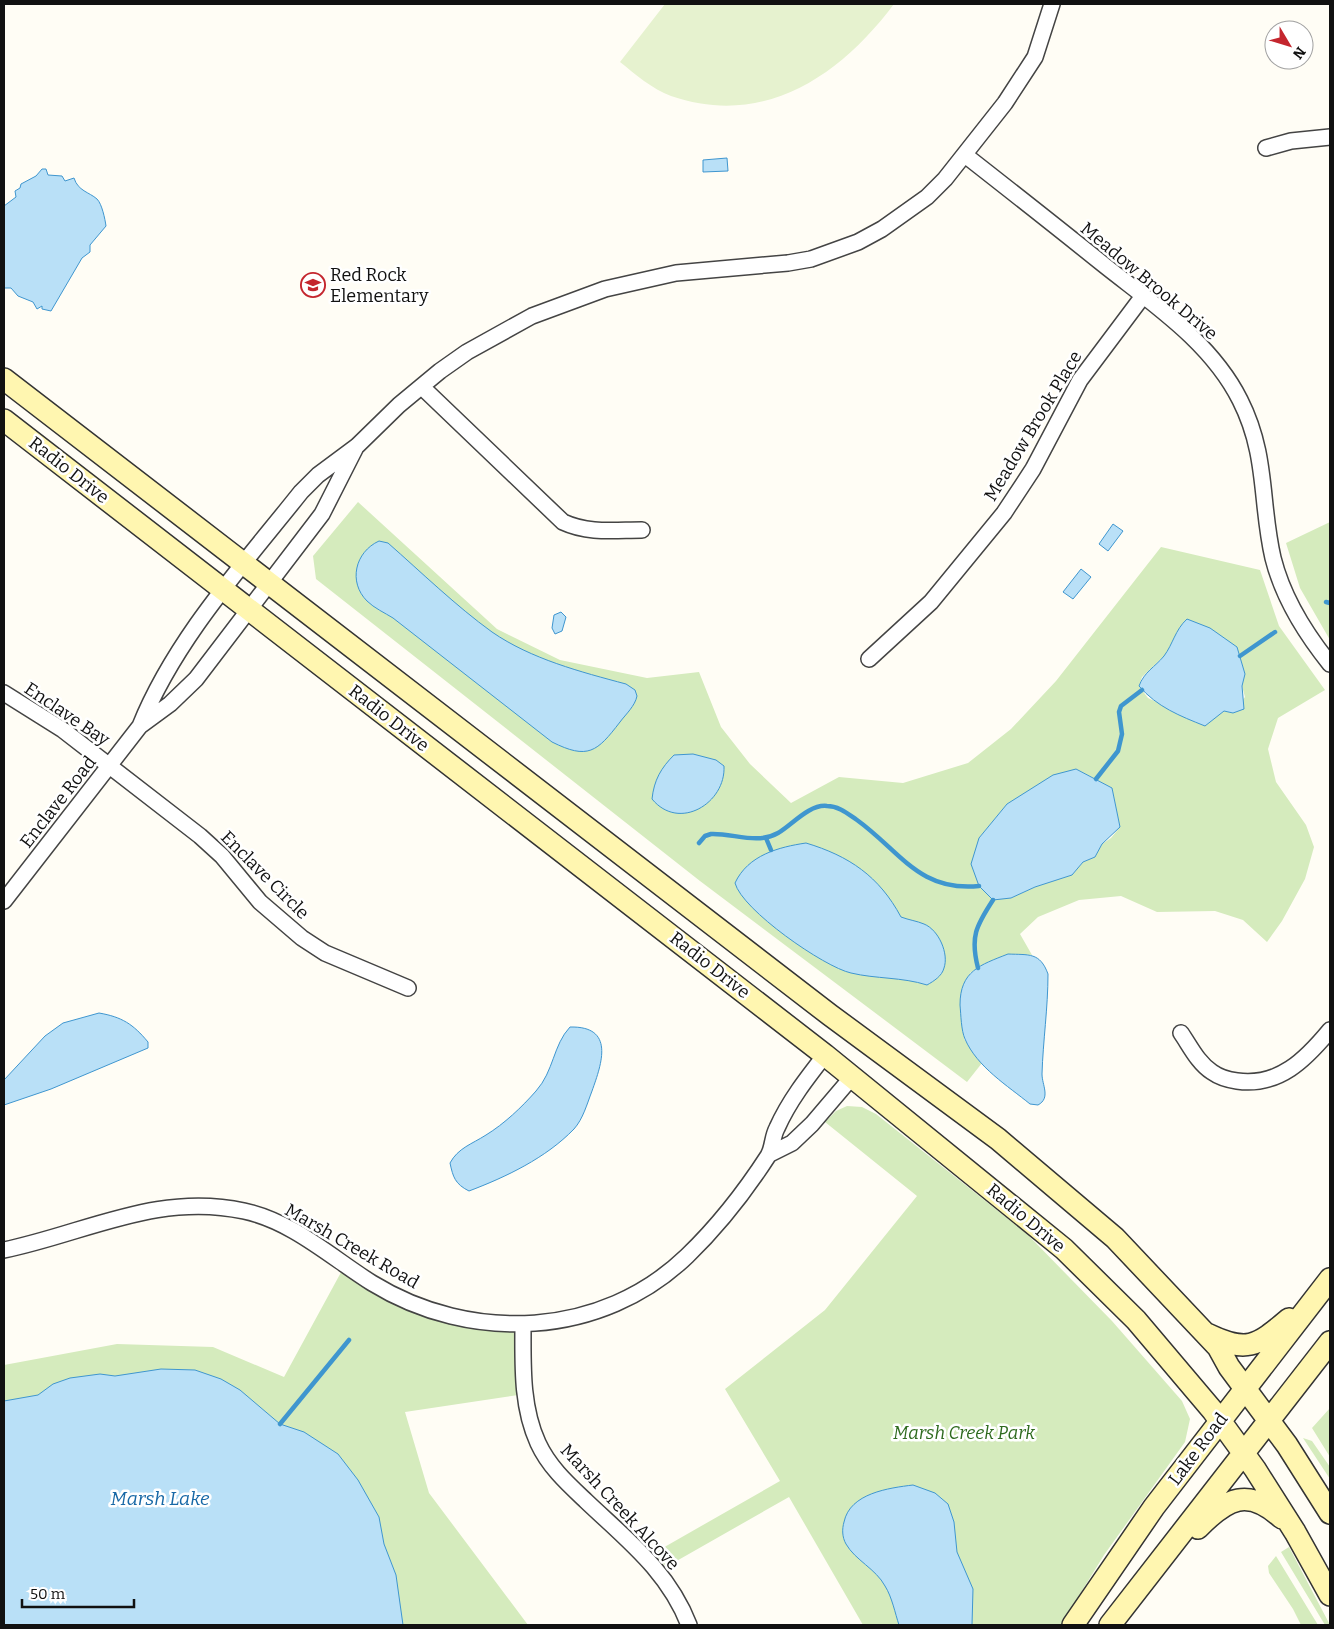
<svg xmlns="http://www.w3.org/2000/svg" width="1334" height="1629" viewBox="0 0 1334 1629" font-family="Bitter,serif">
<rect width="100%" height="100%" fill="#fffdf5"/>
<path fill="#d5ebbd" fill-rule="evenodd" d="M358 502 497 629 560 660 647 678 699 672 721 727 750 764 791 803 839 777 903 783 968 763 1011 729 1056 681 1161 547 1260 570 1279 626 1325 690 1278 718 1268 749 1276 782 1306 825 1314 847 1305 879 1282 921 1267 942 1243 920 1215 911 1157 912 1121 896 1079 900 1038 917 1020 934 1032 955C1005 954 993 958 970 973L964 1039 982 1063 967 1082 700 881 316 579 313 556ZM1237 647 1245 674 1242 686 1245 697 1233 713 1224 711 1205 725 1148 698 1139 686 1142 677 1165 655ZM1076 769 1112 788 1120 827 1111 838 1102 844 1095 857 1083 862 1072 875 1035 887 1011 898 979 838 1007 804Z
M1330 522V640L1300 588 1286 543Z
M847 1106 862 1107 876 1114 1027 1234 1112 1321 1182 1401 1190 1419 1185 1442 1104 1555 1061 1625H863L789 1497 666 1567 654 1553 780 1481 725 1389 825 1310 917 1196 825 1122 836 1111Z
M345 1265 427 1311 523 1324 525 1394 405 1412 429 1493 528 1625H4V1365L117 1344 213 1347 284 1377Z
M1330 1408V1457L1312 1428Z
M1303 1438 1312 1441 1330 1467V1479Z
M1289 1547 1330 1625H1325L1281 1552Z
M1276 1556 1318 1625H1301L1293 1609 1269 1573 1268 1566Z"/>
<path fill="#e6f2cf" d="M665 4H894C840 76 764 128 671 96 652 89 635 74 620 62Z"/>
<path fill="#b9e0f7" stroke="#3f96cf" d="M727 158 728 171 703 172V160Z
M42 169H46L48 175 62 176 65 181 74 178C78 191 89 192 97 199 102 204 105 219 106 226L90 245V252L82 258 51 311 42 309V306L37 309 33 302 18 296 11 288H4V206L16 197 15 191 20 188 21 184 36 176Z
M1113 524 1123 531 1108 551 1099 544Z
M379 541 388 543C421 572 456 606 492 632 531 659 581 672 626 684L635 690 637 696C635 706 626 714 620 722 597 752 588 760 552 742L393 618C385 613 374 608 367 601 348 582 355 552 379 541Z
M1081 569 1091 577 1073 599 1063 592Z
M561 612 566 617 562 631 555 634 552 628 554 615Z
M1187 619 1210 628 1237 647 1245 674 1242 686 1244 709 1233 713 1224 711 1205 726C1180 716 1157 707 1139 686 1144 672 1155 667 1164 656 1173 644 1175 630 1187 619Z
M693 754 716 760 724 766C726 803 679 832 652 799 654 780 661 768 674 755Z
M1076 769 1112 788 1120 827 1102 844 1095 857 1083 862 1072 875 1035 887 1011 898 993 900 979 886 971 864 979 838 1007 804 1053 775Z
M806 843C849 856 879 876 901 917 909 920 917 921 924 924 939 930 949 954 944 968 942 976 934 981 927 985 902 977 876 979 851 973 824 967 742 910 735 883 748 855 779 847 806 843Z
M1008 954C1029 955 1040 952 1048 974 1048 1008 1043 1041 1042 1074 1042 1085 1051 1098 1038 1105L1030 1104C1008 1086 977 1067 965 1039 961 1030 961 1015 960 1005 960 971 980 965 1008 954Z
M99 1013C122 1017 133 1024 148 1042V1048L51 1089 4 1105V1080L45 1036 63 1023Z
M570 1027C615 1026 602 1063 592 1091 587 1104 583 1119 574 1129 546 1158 506 1177 469 1191 455 1184 453 1177 450 1163 458 1148 472 1144 486 1135 504 1124 522 1107 536 1091 554 1071 553 1045 570 1027Z
M161 1369 195 1370 221 1379 240 1390 280 1424 304 1432 338 1454 358 1480 379 1517 384 1544 396 1575 403 1625H4V1401L38 1395 53 1384 70 1378 100 1374 115 1376Z
M913 1485 935 1493 948 1504 954 1522 957 1552 973 1589 972 1625H899C895 1613 892 1597 885 1586 876 1569 855 1560 846 1544 842 1537 842 1529 844 1522 850 1493 889 1488 913 1485Z"/>
<g fill="none" stroke-linecap="round" stroke-linejoin="round">
<path stroke="#3f96cf" stroke-width="4.5" d="M1326 602 1330 603
M1240 656 1275 632
M1096 779 1118 751 1122 734 1119 712 1121 706 1142 690
M766 838 771 850
M699 843 705 836 711 834C733 833 757 845 778 833 792 825 809 804 827 806 839 806 848 814 857 820 900 851 919 892 979 886
M978 968C970 937 976 926 993 900
M280 1424 349 1340"/>
<defs>
<path id="street" d="M1266 148 1291 141 1330 137
M965 155C1011 191 1058 228 1104 265 1153 304 1211 342 1240 400 1268 455 1260 502 1273 558 1283 598 1305 633 1330 664
M422 387 563 522C589 534 615 530 642 530
M869 659 931 602 1004 513 1033 469 1080 380 1143 296
M4 693 63 730 200 836 222 856 260 902 302 938 325 953 408 988
M140 726 170 704 196 679 322 514 355 449
M4 901 140 726C175 639 243 565 301 492L318 475 357 446 399 405 440 371 467 352 532 316 605 289 676 273 788 263 811 259 858 242 882 229 927 197 945 179 1005 103 1035 57 1052 4
M1181 1033C1190 1046 1198 1063 1212 1072 1219 1077 1229 1080 1237 1081 1279 1087 1306 1059 1330 1030
M770 1154 792 1143 812 1124 852 1077
M4 1250C86 1233 158 1192 244 1211 292 1221 332 1258 372 1283 471 1344 602 1338 687 1256 716 1228 746 1190 768 1156 773 1148 772 1137 777 1128 789 1101 807 1078 825 1055
M523 1324C523 1364 521 1406 538 1443 549 1467 568 1484 586 1501 627 1540 668 1571 689 1625"/>
<path id="secondary" d="M4 379 830 1015 998 1139 1115 1238 1218 1347 1229 1367 1287 1445 1330 1513
M4 420 825 1055 1064 1249 1136 1320 1213 1411 1255 1469 1295 1532 1330 1595
M1207 1334C1247 1353 1256 1347 1289 1319
M1198 1528C1227 1498 1248 1487 1282 1518
M1073 1625 1154 1507 1330 1279
M1110 1625 1330 1342"/>
</defs>
<use href="#street" stroke="#444" stroke-width="18"/>
<use href="#secondary" stroke="#333" stroke-width="24"/>
<use href="#street" stroke="#fff" stroke-width="15"/>
<use href="#secondary" stroke="#fff6b0" stroke-width="21"/>
</g>
<defs>
<symbol id="school-ring" viewBox="-11 -11 22 22"><circle r="9.5" fill="#fff" stroke="#c4262e" stroke-width="1.5"/><path d="M0-5L7-2L0 1L-7-2ZM-4 1L0 2.5L4 1V4Q0 6-4 4Z" fill="#c4262e"/></symbol>
</defs>
<g fill-rule="evenodd">
<use href="#school-ring" x="299" y="271" width="28" height="28"/>
</g>
<g text-anchor="middle" stroke-width="5" stroke-linejoin="round" paint-order="stroke">
<g font-size="18" fill="#111" stroke="#fff" text-anchor="start">
<text x="330" y="281">Red Rock<tspan x="330" dy="21">Elementary</tspan></text>
</g>
<g font-size="18" fill="#111" stroke="#fff">
<text transform="translate(1149 281) rotate(40)" y="6">Meadow Brook Drive</text>
<text transform="translate(1033 426) rotate(-59)" y="6">Meadow Brook Place</text>
<text transform="translate(69 470) rotate(38)" y="6">Radio Drive</text>
<text transform="translate(67 714) rotate(34)" y="6">Enclave Bay</text>
<text transform="translate(389 718) rotate(38)" y="6">Radio Drive</text>
<text transform="translate(58 802) rotate(-52)" y="6">Enclave Road</text>
<text transform="translate(265 875) rotate(45)" y="6">Enclave Circle</text>
<text transform="translate(710 965) rotate(38)" y="6">Radio Drive</text>
<text transform="translate(1026 1218) rotate(40)" y="6">Radio Drive</text>
<text transform="translate(352 1246) rotate(30)" y="6">Marsh Creek Road</text>
<text transform="translate(1198 1449) rotate(-53)" y="6">Lake Road</text>
<text transform="translate(620 1507) rotate(47)" y="6">Marsh Creek Alcove</text>
</g>
<g font-size="18" font-style="italic" fill="#2f6b1f" stroke="#fff">
<text x="964" y="1439">Marsh Creek Park</text>
</g>
<g font-size="19" font-style="italic" fill="#1768a6" stroke="#fff">
<text x="160" y="1505">Marsh Lake</text>
</g>
</g>
<rect width="1334" height="1629" fill="none" stroke="#111111" stroke-width="10"/>
<g transform="translate(1289 45) rotate(128)"><circle r="24" fill="#ffffff" stroke="#a0a0a0"/>
<path d="M0-4L9 19L0 12L-9 19Z" fill="#c4262e"/>
<text y="-8" font-size="14" font-weight="bold" text-anchor="middle" fill="#111111">N</text>
</g>
<path d="M22 1599v8h112v-8" fill="none" stroke="#111111" stroke-width="2.5"/>
<text x="30" y="1599" font-size="15" fill="#111111" stroke="#ffffff" stroke-width="4" paint-order="stroke">50 m</text>
</svg>
